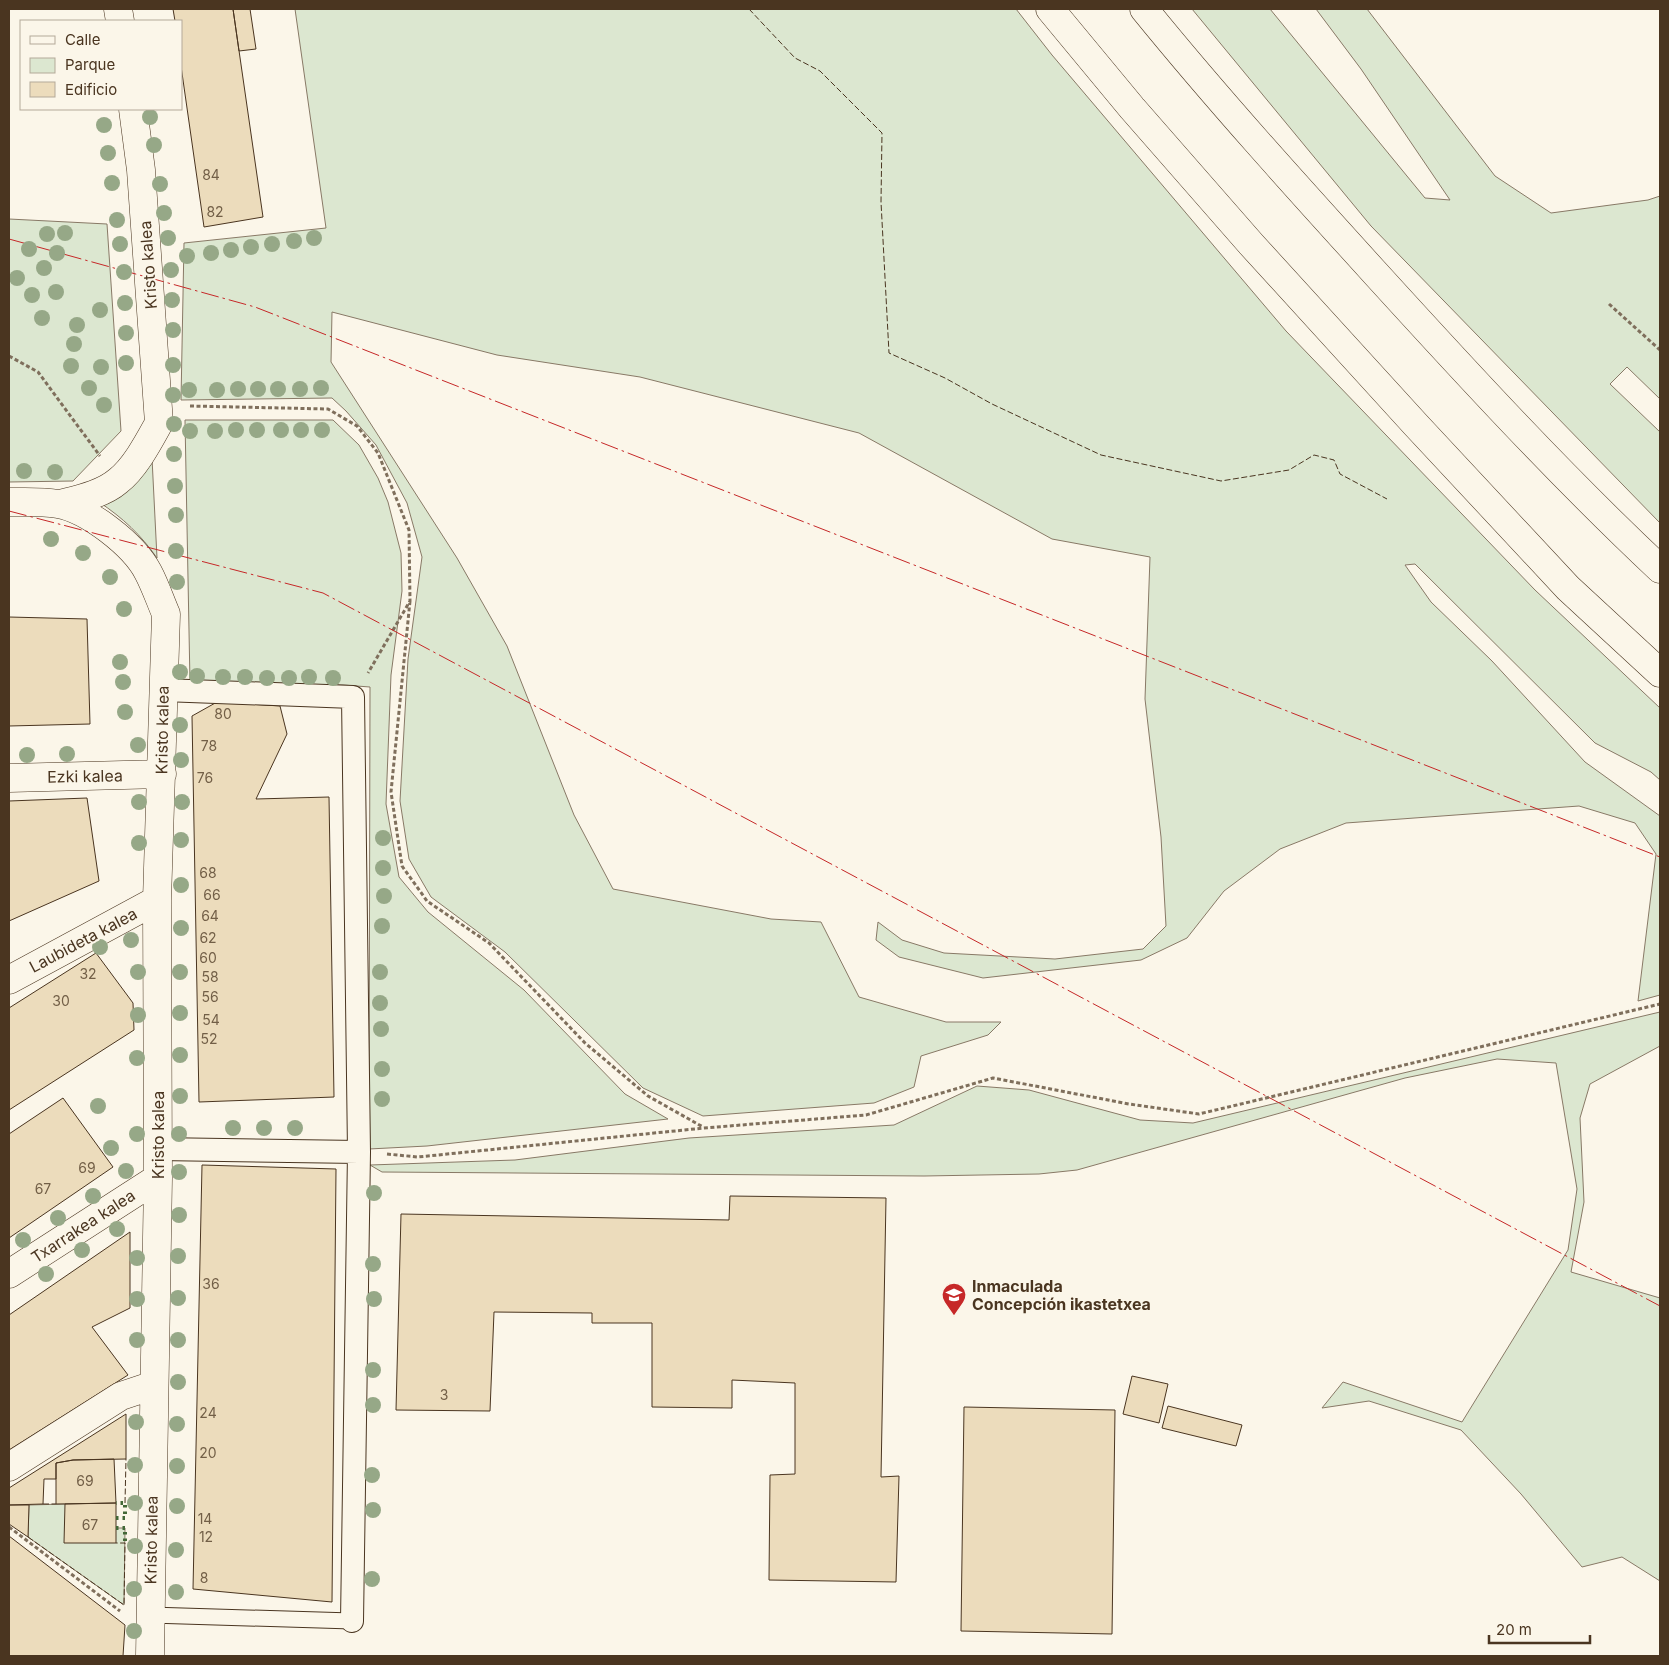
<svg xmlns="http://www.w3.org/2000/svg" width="1669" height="1665" viewBox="0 0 1669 1665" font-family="Inter,sans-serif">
<rect width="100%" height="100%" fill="#fbf6e9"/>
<path fill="#dce7d0" stroke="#887966" d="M295 9H1016L1052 55 1286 331 1535 590 1660 708V780L1651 772 1595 743 1415 564 1405 565 1431 602 1492 661 1585 762 1660 816V995L1638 1001 1656 854 1635 823 1579 806 1346 823 1280 849 1224 891 1187 938 1141 960 983 978 899 957 876 940 878 922 902 940 944 953 1055 959 1143 949 1166 926 1161 837 1145 699 1150 557 1052 539 859 433 640 377 497 355 332 312 331 362 457 558 507 646 574 815 613 889 771 919 821 922 859 997 946 1022H1001L988 1035 921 1056 914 1087 874 1103 703 1116 643 1088 505 952 431 897 409 859 400 801 408 659 422 557 407 503 376 445 346 411 332 398 181 400 184 243 326 228Z
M1192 9H1270L1425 198 1450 200 1361 69 1316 9H1367L1495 176 1551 213 1648 200 1660 196V399L1627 367 1610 384 1660 432V523L1371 226Z
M9 219 107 224 121 431 73 481 9 482Z
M185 420H333L359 445 378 478 388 502 401 553 402 591 391 675 386 804 399 877 428 912 524 990 625 1094 668 1119 427 1146 369 1149 370 687 343 685 190 683Z
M152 458 157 558C141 535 123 518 99 502Z
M1660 1012V1046L1590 1084 1580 1118 1584 1202 1571 1272 1660 1298V1581L1622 1557 1582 1567 1521 1494 1461 1430 1369 1401 1322 1408 1343 1382 1462 1422 1568 1250 1577 1189 1556 1063 1497 1059 1405 1078 1077 1170 1039 1174 924 1176 382 1172 370 1165 515 1160 689 1138 894 1125 977 1086 1029 1090 1140 1120 1193 1123Z
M65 1504 116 1528H125L124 1605 28 1537 29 1505Z"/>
<path fill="#ecdcbc" stroke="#4a3520" d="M173 9H233L263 217 204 227 181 66V21H175Z
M233 9H250L256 49 239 51Z
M9 617 87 619 90 724 9 726Z
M217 702 280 706 287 734 256 799 329 797 334 1097 199 1102 192 716Z
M87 798 99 881 9 921V801Z
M96 953 133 1003 134 1030 9 1110V1008Z
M63 1098 113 1167 9 1238V1134Z
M202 1165 336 1169 332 1602 193 1589Z
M730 1196 886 1198 881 1477 899 1476 896 1582 769 1580 770 1475 795 1474V1383L732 1380V1408L652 1407V1323H592V1313L494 1312 490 1411 396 1410 401 1214 729 1220Z
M130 1232V1308L92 1327 128 1375 9 1450V1315Z
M1132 1376 1168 1384 1159 1423 1123 1414Z
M1168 1406 1242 1425 1236 1446 1162 1428Z
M964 1407 1115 1410 1112 1634 961 1631Z
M126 1414V1459L73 1460 56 1463V1479H44L43 1504 9 1505V1488Z
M114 1459 116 1503 56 1504V1463L73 1460Z
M116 1503V1543H64L65 1504Z
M9 1505H29L28 1537 9 1524Z
M9 1536 125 1625 123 1656H9Z"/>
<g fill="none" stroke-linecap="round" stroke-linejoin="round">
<defs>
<path id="service" d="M150 1615 352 1621"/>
<path id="pedestrian" d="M163 690 353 697 359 1152 352 1621
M158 1149 359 1152"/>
<path id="minor" d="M118 9 120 21
M9 502C25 502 42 501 58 504 88 509 134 545 148 572 155 585 160 600 166 614L157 900 158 1178 150 1656
M60 504C79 499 103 494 118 481 135 468 149 441 159 423L141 170 133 109
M9 778 162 774
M9 980 157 900
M9 1274 158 1178
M9 1467 121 1396 154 1385"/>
<path id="motorway" d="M1050 9 1132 108 1251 244 1416 425 1568 588 1660 673
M1144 9C1218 100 1297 187 1376 274 1468 375 1561 476 1660 569"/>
</defs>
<use href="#service" stroke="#4a3520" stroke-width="17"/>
<use href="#pedestrian" stroke="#4a3520" stroke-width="24"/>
<use href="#minor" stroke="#4a3520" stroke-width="29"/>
<use href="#motorway" stroke="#4a3520" stroke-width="29"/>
<path stroke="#7f6f5c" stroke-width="3" stroke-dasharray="4 2.5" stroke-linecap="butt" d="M1609 304 1660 350
M9 356 38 372 100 456
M190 406 328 409 357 426 378 453 409 530 410 601 368 673
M410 601 391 792 402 866 427 901 489 943 585 1043 648 1096 703 1127
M387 1154 418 1157 704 1128 866 1115 993 1078 1129 1104 1199 1114 1660 1004
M9 1527 120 1611"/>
<use href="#service" stroke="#fbf6e9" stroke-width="15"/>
<use href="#pedestrian" stroke="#fbf6e9" stroke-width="22"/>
<use href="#minor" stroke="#fbf6e9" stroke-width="28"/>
<use href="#motorway" stroke="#fbf6e9" stroke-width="28"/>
<path stroke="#436837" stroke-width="4" stroke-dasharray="2.5 4" stroke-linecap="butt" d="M116 1518H125V1503H116
M116 1528H125V1543"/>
<path stroke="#4a3520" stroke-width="1" stroke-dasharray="6 2.5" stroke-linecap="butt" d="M749 9 795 58 820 71 882 133 881 202 889 353 945 378 992 404 1101 455 1221 481 1289 470 1314 455 1334 460 1340 474 1387 499
M125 1503 126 1459
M43 1504H56
M28 1537 124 1605 125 1543H116"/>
<path stroke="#c62828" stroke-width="1" stroke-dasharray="18 4 2.5 4" stroke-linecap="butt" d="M9 239 255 307 1660 857
M9 511 323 593 1660 1306"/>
</g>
<g fill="#96a887">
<circle cx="150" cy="117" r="8"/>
<circle cx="104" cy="125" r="8"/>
<circle cx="154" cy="145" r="8"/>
<circle cx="108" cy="153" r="8"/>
<circle cx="112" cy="183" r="8"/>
<circle cx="160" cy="184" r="8"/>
<circle cx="164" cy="213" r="8"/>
<circle cx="117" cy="220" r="8"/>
<circle cx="65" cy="233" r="8"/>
<circle cx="47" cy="234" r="8"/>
<circle cx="168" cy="238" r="8"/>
<circle cx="314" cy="238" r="8"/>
<circle cx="294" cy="241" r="8"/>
<circle cx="120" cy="244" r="8"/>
<circle cx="272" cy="244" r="8"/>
<circle cx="251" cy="247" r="8"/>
<circle cx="29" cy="249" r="8"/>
<circle cx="231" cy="250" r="8"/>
<circle cx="57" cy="253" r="8"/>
<circle cx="211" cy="253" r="8"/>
<circle cx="187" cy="256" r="8"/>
<circle cx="44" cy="268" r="8"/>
<circle cx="171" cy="270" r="8"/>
<circle cx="124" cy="272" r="8"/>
<circle cx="17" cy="278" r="8"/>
<circle cx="56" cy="292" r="8"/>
<circle cx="32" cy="295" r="8"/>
<circle cx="172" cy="300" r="8"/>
<circle cx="125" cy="303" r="8"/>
<circle cx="100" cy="310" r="8"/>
<circle cx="42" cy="318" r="8"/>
<circle cx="77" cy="325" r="8"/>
<circle cx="173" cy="330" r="8"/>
<circle cx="126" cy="333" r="8"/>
<circle cx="74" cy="344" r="8"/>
<circle cx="126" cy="363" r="8"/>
<circle cx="173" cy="365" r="8"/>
<circle cx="71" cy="366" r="8"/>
<circle cx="101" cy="367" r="8"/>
<circle cx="89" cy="388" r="8"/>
<circle cx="321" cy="388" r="8"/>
<circle cx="238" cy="389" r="8"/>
<circle cx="258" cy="389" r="8"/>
<circle cx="278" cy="389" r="8"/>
<circle cx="300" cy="389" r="8"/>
<circle cx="189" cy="390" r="8"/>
<circle cx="217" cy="390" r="8"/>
<circle cx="173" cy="395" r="8"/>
<circle cx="104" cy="405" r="8"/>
<circle cx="174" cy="424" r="8"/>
<circle cx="236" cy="430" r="8"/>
<circle cx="257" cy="430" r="8"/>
<circle cx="281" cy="430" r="8"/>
<circle cx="301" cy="430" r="8"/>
<circle cx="322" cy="430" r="8"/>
<circle cx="190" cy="431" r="8"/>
<circle cx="215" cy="431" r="8"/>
<circle cx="174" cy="454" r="8"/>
<circle cx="24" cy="471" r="8"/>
<circle cx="55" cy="472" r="8"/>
<circle cx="175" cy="486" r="8"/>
<circle cx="176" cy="515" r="8"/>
<circle cx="51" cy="539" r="8"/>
<circle cx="176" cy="551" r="8"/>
<circle cx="83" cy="553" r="8"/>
<circle cx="110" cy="577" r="8"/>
<circle cx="177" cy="582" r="8"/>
<circle cx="124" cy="609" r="8"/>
<circle cx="120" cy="662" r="8"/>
<circle cx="180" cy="672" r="8"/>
<circle cx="197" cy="676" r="8"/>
<circle cx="223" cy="677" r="8"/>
<circle cx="245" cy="677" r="8"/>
<circle cx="309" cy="677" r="8"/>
<circle cx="267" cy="678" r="8"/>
<circle cx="289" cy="678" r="8"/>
<circle cx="333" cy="678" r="8"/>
<circle cx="123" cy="682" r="8"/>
<circle cx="125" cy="712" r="8"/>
<circle cx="180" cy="725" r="8"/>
<circle cx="138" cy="745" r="8"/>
<circle cx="67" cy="754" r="8"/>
<circle cx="27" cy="755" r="8"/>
<circle cx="181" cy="760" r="8"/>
<circle cx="139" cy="802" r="8"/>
<circle cx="182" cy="802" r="8"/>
<circle cx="383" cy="838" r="8"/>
<circle cx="181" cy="840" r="8"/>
<circle cx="139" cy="843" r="8"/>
<circle cx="383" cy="868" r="8"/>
<circle cx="181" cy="885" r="8"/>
<circle cx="384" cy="896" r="8"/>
<circle cx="382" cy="926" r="8"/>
<circle cx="181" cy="928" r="8"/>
<circle cx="131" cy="940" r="8"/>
<circle cx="100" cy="947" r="8"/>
<circle cx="138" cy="972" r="8"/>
<circle cx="180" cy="972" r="8"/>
<circle cx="380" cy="972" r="8"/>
<circle cx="380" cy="1003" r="8"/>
<circle cx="180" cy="1013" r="8"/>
<circle cx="138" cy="1015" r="8"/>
<circle cx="381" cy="1029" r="8"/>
<circle cx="180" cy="1055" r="8"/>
<circle cx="137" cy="1058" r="8"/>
<circle cx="382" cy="1069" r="8"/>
<circle cx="180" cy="1096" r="8"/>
<circle cx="382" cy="1099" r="8"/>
<circle cx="98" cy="1106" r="8"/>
<circle cx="233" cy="1128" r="8"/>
<circle cx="264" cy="1128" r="8"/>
<circle cx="295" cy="1128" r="8"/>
<circle cx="137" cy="1134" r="8"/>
<circle cx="179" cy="1134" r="8"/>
<circle cx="111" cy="1148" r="8"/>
<circle cx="126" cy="1171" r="8"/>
<circle cx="179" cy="1172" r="8"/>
<circle cx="374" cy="1193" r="8"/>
<circle cx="93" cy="1196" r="8"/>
<circle cx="179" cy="1215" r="8"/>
<circle cx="58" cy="1218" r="8"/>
<circle cx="117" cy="1229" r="8"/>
<circle cx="23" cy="1240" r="8"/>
<circle cx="82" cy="1250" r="8"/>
<circle cx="178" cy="1256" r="8"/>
<circle cx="137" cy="1258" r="8"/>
<circle cx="373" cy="1264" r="8"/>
<circle cx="46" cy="1274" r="8"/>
<circle cx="178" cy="1298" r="8"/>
<circle cx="137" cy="1299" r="8"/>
<circle cx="374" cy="1299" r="8"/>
<circle cx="137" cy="1340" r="8"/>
<circle cx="178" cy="1340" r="8"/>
<circle cx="373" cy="1370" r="8"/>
<circle cx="178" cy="1382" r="8"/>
<circle cx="373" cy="1405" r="8"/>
<circle cx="136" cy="1422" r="8"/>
<circle cx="177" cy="1424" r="8"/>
<circle cx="135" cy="1465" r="8"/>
<circle cx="177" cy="1466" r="8"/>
<circle cx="372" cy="1475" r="8"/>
<circle cx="135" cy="1503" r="8"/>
<circle cx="177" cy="1506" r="8"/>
<circle cx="373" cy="1510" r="8"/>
<circle cx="135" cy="1546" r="8"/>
<circle cx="176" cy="1550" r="8"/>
<circle cx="372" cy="1579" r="8"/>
<circle cx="134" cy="1589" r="8"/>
<circle cx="176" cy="1592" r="8"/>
<circle cx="134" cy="1631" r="8"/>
</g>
<defs>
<symbol id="school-pin" viewBox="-11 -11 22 30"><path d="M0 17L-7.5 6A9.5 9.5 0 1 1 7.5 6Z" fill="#c62828" stroke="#fbf6e9"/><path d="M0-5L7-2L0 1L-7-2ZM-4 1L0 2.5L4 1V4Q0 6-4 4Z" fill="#fff"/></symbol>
</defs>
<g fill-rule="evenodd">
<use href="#school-pin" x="940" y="1281" width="28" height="38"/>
</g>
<g text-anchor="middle" stroke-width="4" stroke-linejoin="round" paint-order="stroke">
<g font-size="14" fill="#725f47">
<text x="211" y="180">84</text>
<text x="215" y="217">82</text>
<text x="223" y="719">80</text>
<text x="209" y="751">78</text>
<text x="205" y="783">76</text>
<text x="208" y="878">68</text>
<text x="212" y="900">66</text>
<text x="210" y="921">64</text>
<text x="208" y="943">62</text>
<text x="208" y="963">60</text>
<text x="88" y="979">32</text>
<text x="210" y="982">58</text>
<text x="210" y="1002">56</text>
<text x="61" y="1006">30</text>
<text x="211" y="1025">54</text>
<text x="209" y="1044">52</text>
<text x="87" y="1173">69</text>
<text x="43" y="1194">67</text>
<text x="211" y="1289">36</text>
<text x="444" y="1400">3</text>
<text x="208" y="1418">24</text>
<text x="208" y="1458">20</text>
<text x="85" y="1486">69</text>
<text x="205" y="1524">14</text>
<text x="90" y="1530">67</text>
<text x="206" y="1542">12</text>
<text x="204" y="1583">8</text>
</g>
<g font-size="16" fill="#4a3520" stroke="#fbf6e9">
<text transform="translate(148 265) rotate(-94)" y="6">Kristo kalea</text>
<text transform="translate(162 730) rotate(-89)" y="6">Kristo kalea</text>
<text transform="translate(85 776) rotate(-1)" y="6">Ezki kalea</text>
<text transform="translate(83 940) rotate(-28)" y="6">Laubideta kalea</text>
<text transform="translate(158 1135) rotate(-90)" y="6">Kristo kalea</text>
<text transform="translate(83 1226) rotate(-33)" y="6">Txarrakea kalea</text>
<text transform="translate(151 1540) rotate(-89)" y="6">Kristo kalea</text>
</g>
<g font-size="16" font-weight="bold" fill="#4a3520" stroke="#fbf6e9" text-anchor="start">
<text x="972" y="1292">Inmaculada<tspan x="972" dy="18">Concepción ikastetxea</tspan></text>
</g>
</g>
<rect width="1669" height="1665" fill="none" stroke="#4a3520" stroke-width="20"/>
<rect x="20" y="20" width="162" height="90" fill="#fbf6e9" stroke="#b4a999"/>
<rect x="30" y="36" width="25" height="8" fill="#fbf6e9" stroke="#b4a999"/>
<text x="65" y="45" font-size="15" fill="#4a3520">Calle</text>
<rect x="30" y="58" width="25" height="15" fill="#dce7d0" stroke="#b4a999"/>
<text x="65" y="70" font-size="15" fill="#4a3520">Parque</text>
<rect x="30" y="82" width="25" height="15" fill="#ecdcbc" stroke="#b4a999"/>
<text x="65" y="95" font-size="15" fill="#4a3520">Edificio</text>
<path d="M1489 1635v8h101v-8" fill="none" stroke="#4a3520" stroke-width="2.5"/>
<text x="1496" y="1635" font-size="15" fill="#4a3520" stroke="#fbf6e9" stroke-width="4" paint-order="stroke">20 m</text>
</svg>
